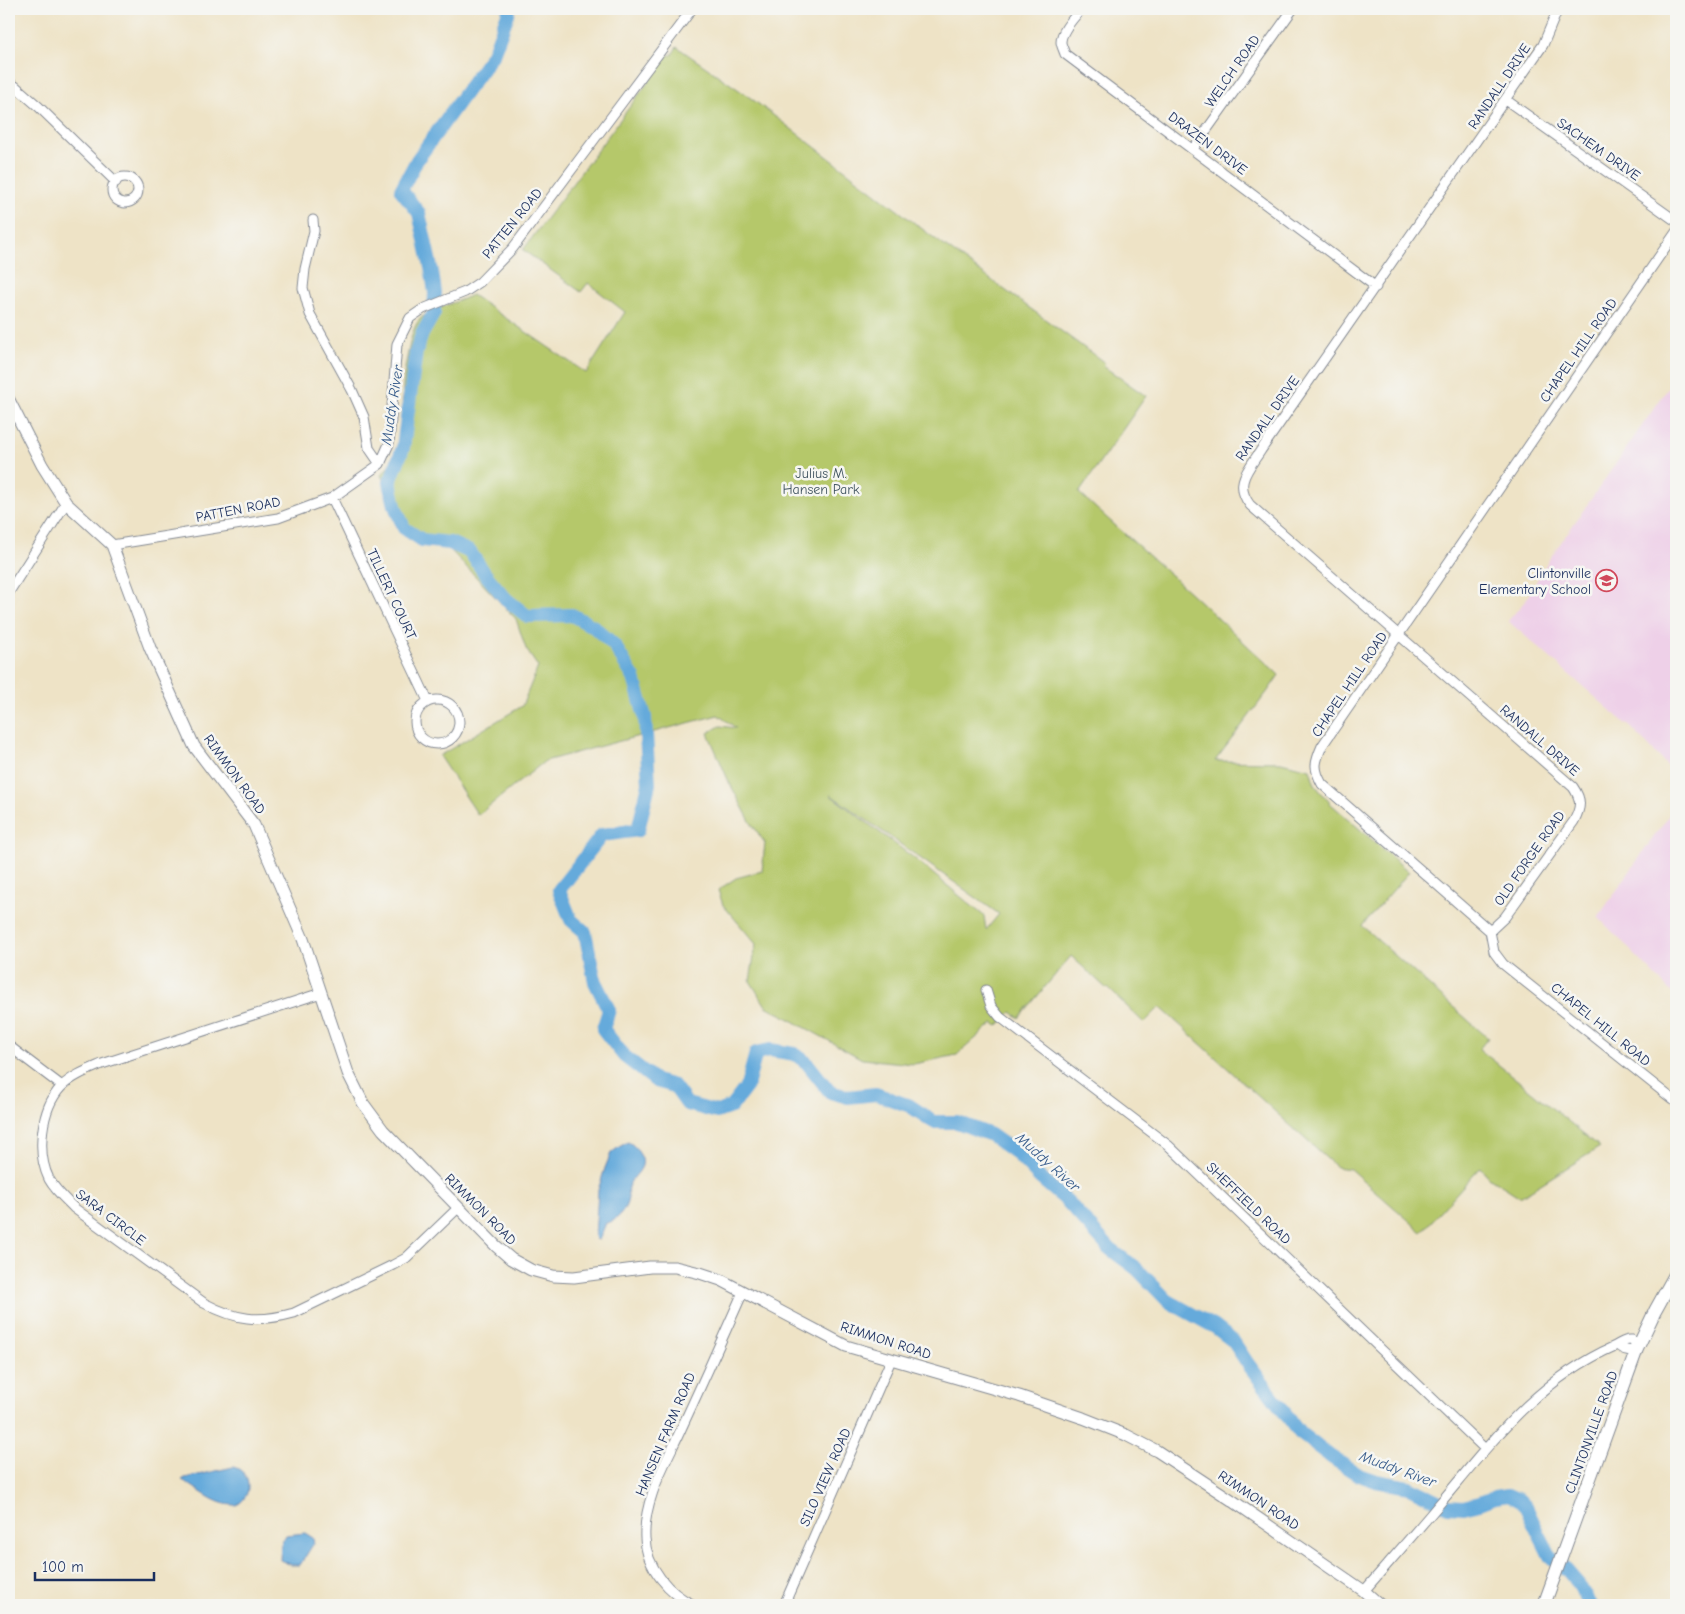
<svg xmlns="http://www.w3.org/2000/svg" width="1685" height="1614" viewBox="0 0 1685 1614" font-family="'Comic Neue',sans-serif">
<rect width="100%" height="100%" fill="#f6f6f2"/>
<filter id="ink" filterUnits="userSpaceOnUse"><feTurbulence type="fractalNoise" baseFrequency=".02" numOctaves="2"/><feDisplacementMap in="SourceGraphic" scale="10" xChannelSelector="R" yChannelSelector="G"/><feConvolveMatrix kernelMatrix="1 2 1 2 8 2 1 2 1" color-interpolation-filters="sRGB"/></filter>
<filter id="wash" filterUnits="userSpaceOnUse"><feTurbulence type="fractalNoise" baseFrequency=".0096" numOctaves="4" result="noise"/><feDisplacementMap in="SourceGraphic" scale="20" xChannelSelector="R" yChannelSelector="G"/><feGaussianBlur stdDeviation="1.12" result="paint"/><feColorMatrix in="noise" values="0 0 0 0 0 0 0 0 0 0 0 0 0 0 0 0 0 1.4 0 .05"/><feComposite in="paint" operator="in"/></filter>
<g filter="url(#wash)">
<rect width="100%" height="100%" fill="#eee3c6"/>
<path fill="#eed0e8" d="M1676 377V775L1627 723 1626 724 1508 621 1525 601 1548 561Z
M1676 805V997L1598 917Z"/>
<path fill="#b5c86b" stroke="#687c64" fill-rule="evenodd" d="M677 47 752 99 942 244 1105 363 1103 366 1146 396 1079 493 1193 595 1279 675 1268 691 1215 761 1281 762 1310 769 1315 785 1331 804 1409 872 1362 926 1488 1038 1479 1049 1600 1147 1520 1197 1490 1178 1480 1167 1422 1232 1350 1169 1336 1167 1160 1007 1144 1023 1108 988 1107 989 1071 956 1019 1018 1011 1012 998 1026 993 1023 957 1055 914 1064 862 1059 766 1006 750 981 756 944 723 905 718 890 736 878 762 871 765 843 751 823 729 782 708 733 720 726 736 728 718 715 545 761 478 815 439 756 522 706 538 667 526 649 516 619 456 556 444 543 410 535 381 475C406 451 401 417 403 385 404 371 407 357 410 343 412 335 414 326 420 319 429 310 460 301 472 295L586 373 625 312 588 283 581 292 523 250 669 54 671 56ZM830 795H831L999 914 986 930 984 916 914 858Z"/>
<path fill="#65aadb" stroke="#406c9c" d="M628 1142C634 1145 636 1148 639 1153 650 1168 632 1175 628 1187 627 1190 628 1195 628 1198 626 1210 618 1221 606 1223L599 1240 596 1239 595 1236 598 1190 605 1168 611 1153 619 1147Z
M233 1467C252 1471 253 1498 236 1505 215 1506 199 1489 182 1480L185 1478Z
M305 1533 313 1538 314 1543 300 1565H291L280 1560 281 1544 286 1535Z"/>
<g fill="none" stroke-linecap="round" stroke-linejoin="round">
<path stroke="#65aadb" stroke-width="14" d="M509 9 508 14 493 54 417 160 401 190 419 213 432 272 435 293 434 313 422 334 416 352 403 448 390 482 395 506 404 528 422 540 450 543 470 552 485 574 506 599 527 616 572 615 594 627 614 645 634 678 645 717 649 784 638 830 602 835 559 890 571 920 585 932 595 982 609 1010 603 1029 624 1056 656 1081 674 1086 687 1104 717 1112 731 1107 747 1086 756 1053 770 1050 795 1054 807 1063 830 1092 848 1097 876 1094 910 1106 934 1122H957L991 1135 1016 1153 1040 1178 1066 1200 1110 1249 1137 1269 1168 1301 1215 1327 1233 1341 1248 1364 1300 1433 1331 1457 1359 1475 1376 1481 1409 1487 1448 1506 1463 1507 1480 1503 1495 1497 1508 1495 1519 1500 1526 1507 1532 1520 1550 1556 1567 1571 1579 1585 1590 1605"/>
</g>
</g>
<g filter="url(#ink)">
<g fill="none" stroke-linecap="round" stroke-linejoin="round">
<defs>
<path id="minor" d="M1081 9C1075 17 1061 30 1061 42 1061 45 1064 51 1065 54L1376 287
M9 83 15 86 39 107 116 182
M1506 100 1676 221
M1193 149 1293 9
M112 190a13 13 0 1 1 26 0a13 13 0 1 1-26 0Z
M313 220 314 231 305 269 303 288 310 314 352 390 364 417 369 448 380 464
M1676 232 1322 746C1315 762 1313 768 1322 784L1490 931 1494 952 1503 964 1676 1102
M332 498 428 701
M112 545 278 518 332 498 380 464 389 444 397 344 410 318 423 309 465 292 480 282 513 248 692 9
M9 592 66 503
M415 722a22 22 0 1 1 44 0a22 22 0 1 1-44 0Z
M1490 931 1505 917 1574 821C1581 807 1582 800 1573 787L1250 505C1233 483 1249 469 1261 450L1543 45 1555 16 1557 9
M986 990 991 1006 1000 1017 1168 1145 1485 1449
M321 993 102 1064C88 1070 72 1076 61 1087 41 1109 36 1152 49 1179 55 1190 65 1199 74 1208L204 1303C236 1320 258 1323 294 1313L393 1265 406 1258 458 1208
M9 1046 62 1086
M1364 1591C1390 1561 1416 1532 1441 1502 1494 1439 1538 1380 1615 1346 1622 1343 1624 1339 1632 1340L1638 1348C1631 1352 1623 1351 1618 1345
M694 1605C669 1594 646 1567 645 1538 643 1499 667 1461 682 1427 703 1382 723 1337 743 1292
M784 1605 891 1360"/>
<path id="tertiary" d="M9 400 42 465 66 503 112 545 150 648 194 746 254 825 303 939 348 1073 363 1103 383 1130 496 1246 511 1259 531 1270 553 1276 574 1277 650 1267H675L700 1273 721 1280 846 1346 1019 1396 1083 1418 1126 1435 1157 1451 1233 1501 1364 1591 1380 1605"/>
<path id="secondary" d="M1544 1605 1637 1349 1655 1311 1676 1273"/>
</defs>
<use href="#minor" stroke="#848992" stroke-width="11"/>
<use href="#tertiary" stroke="#848992" stroke-width="13"/>
<use href="#secondary" stroke="#848992" stroke-width="14"/>
<use href="#minor" stroke="#fff" stroke-width="9"/>
<use href="#tertiary" stroke="#fff" stroke-width="11"/>
<use href="#secondary" stroke="#fff" stroke-width="12"/>
</g>
</g>
<defs>
<symbol id="school-ring" viewBox="-11 -11 22 22"><circle r="9.5" fill="#f6f6f2" stroke="#d1495b" stroke-width="1.5"/><path d="M0-5L7-2L0 1L-7-2ZM-4 1L0 2.5L4 1V4Q0 6-4 4Z" fill="#d1495b"/></symbol>
</defs>
<g fill-rule="evenodd">
<use href="#school-ring" x="1594" y="568" width="25" height="25"/>
</g>
<g text-anchor="middle" stroke-width="5" stroke-linejoin="round" paint-order="stroke">
<g font-size="14" fill="#1b2f5e" stroke="#f6f6f2">
<text transform="translate(1232 71) rotate(-55)" y="5">WELCH ROAD</text>
<text transform="translate(1499 86) rotate(-56)" y="5">RANDALL DRIVE</text>
<text transform="translate(1208 143) rotate(37)" y="5">DRAZEN DRIVE</text>
<text transform="translate(1599 149) rotate(35)" y="5">SACHEM DRIVE</text>
<text transform="translate(512 223) rotate(-51)" y="5">PATTEN ROAD</text>
<text transform="translate(1578 350) rotate(-55)" y="5">CHAPEL HILL ROAD</text>
<text transform="translate(1267 418) rotate(-55)" y="5">RANDALL DRIVE</text>
<text transform="translate(238 509) rotate(-11)" y="5">PATTEN ROAD</text>
<text transform="translate(392 594) rotate(65)" y="5">TILLERT COURT</text>
<text transform="translate(1349 684) rotate(-56)" y="5">CHAPEL HILL ROAD</text>
<text transform="translate(1540 740) rotate(41)" y="5">RANDALL DRIVE</text>
<text transform="translate(235 774) rotate(54)" y="5">RIMMON ROAD</text>
<text transform="translate(1529 858) rotate(-55)" y="5">OLD FORGE ROAD</text>
<text transform="translate(1601 1024) rotate(39)" y="5">CHAPEL HILL ROAD</text>
<text transform="translate(1249 1203) rotate(44)" y="5">SHEFFIELD ROAD</text>
<text transform="translate(481 1209) rotate(45)" y="5">RIMMON ROAD</text>
<text transform="translate(111 1217) rotate(37)" y="5">SARA CIRCLE</text>
<text transform="translate(886 1340) rotate(18)" y="5">RIMMON ROAD</text>
<text transform="translate(1591 1432) rotate(-70)" y="5">CLINTONVILLE ROAD</text>
<text transform="translate(665 1434) rotate(-67)" y="5">HANSEN FARM ROAD</text>
<text transform="translate(825 1477) rotate(-66)" y="5">SILO VIEW ROAD</text>
<text transform="translate(1259 1500) rotate(34)" y="5">RIMMON ROAD</text>
</g>
<g font-size="14" fill="#425561" stroke="#f6f6f2">
<text x="821" y="478">Julius M.<tspan x="821" dy="16">Hansen Park</tspan></text>
</g>
<g font-size="14" fill="#1b2f5e" stroke="#f6f6f2" text-anchor="end">
<text x="1591" y="578">Clintonville<tspan x="1591" dy="16">Elementary School</tspan></text>
</g>
<g font-size="15" font-style="italic" fill="#355a8a" stroke="#f6f6f2">
<text transform="translate(392 405) rotate(-81)" y="5">Muddy River</text>
<text transform="translate(1048 1162) rotate(42)" y="5">Muddy River</text>
<text transform="translate(1398 1469) rotate(20)" y="5">Muddy River</text>
</g>
</g>
<rect width="1685" height="1614" fill="none" stroke="#f6f6f2" stroke-width="30"/>
<path d="M35 1572v8h119v-8" fill="none" stroke="#1b2f5e" stroke-width="2.5"/>
<text x="42" y="1572" font-size="15" fill="#1b2f5e" stroke="#f6f6f2" stroke-width="4" paint-order="stroke">100 m</text>
</svg>
